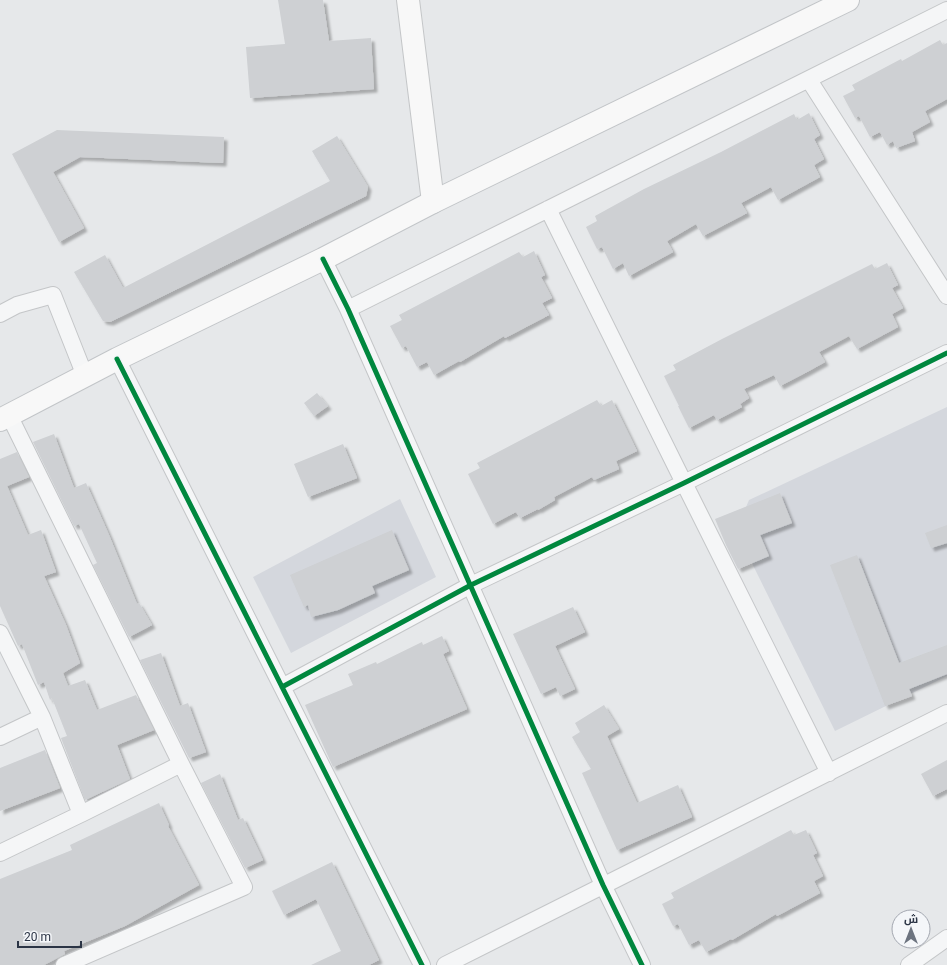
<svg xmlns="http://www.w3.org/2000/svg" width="947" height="965" viewBox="0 0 947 965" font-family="Roboto,Cairo,sans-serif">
<defs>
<filter id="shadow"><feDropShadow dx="3.5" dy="3.5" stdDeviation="1" flood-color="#0004"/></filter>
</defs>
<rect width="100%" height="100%" fill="#e6e8ea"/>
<path fill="#d4d7dd" d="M947 407V676L835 731 736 531 749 500Z
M400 499 436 577 291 653 253 577Z"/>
<path fill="#ced0d3" filter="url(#shadow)" d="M278 0H323L329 41 371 38 374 89 250 98 246 47 285 44Z
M940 40 943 45 947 43V99L925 111 930 122 912 132 915 141 896 148 893 141 887 145 880 132 870 137 859 116 855 118 843 96 855 90 852 85 901 59 902 61Z
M809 113 820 135 814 139 824 159 814 165 820 177 778 200 771 187 741 203 747 213 703 236 696 224 667 241 673 252 629 276 623 263 613 269 602 247 597 249 586 227 597 221 595 216 644 189 721 152 794 114 797 120Z
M57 130 224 137 223 163 80 157 53 172 84 228 59 242 12 154Z
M337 136 368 187 366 196 110 322 103 321 74 272 105 255 123 288 330 181 312 151Z
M534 251 545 275 541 277 552 298 542 303 549 315 505 338 504 336 460 362 459 361 434 375 427 362 417 367 406 346 402 348 390 326 402 320 399 315 519 252 523 257Z
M887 263 898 285 892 288 903 308 892 314 898 327 857 349 849 336 819 352 825 362 807 372 780 386 774 375 744 389 749 398 740 404 742 407 717 420 714 415 689 428 678 406H679L664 376 676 370 673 365 722 339 872 264 875 269Z
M317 393 328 406 314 416 304 403Z
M597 400 601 406 612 400 637 451 616 461 619 469 594 480 592 477 554 497 555 500 538 510V509L520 518 516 512 493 524 468 474 480 468 477 463Z
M54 434 74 488 86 483 109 535 137 604 139 603 152 625 129 637 93 565 97 563 79 524 74 526 33 442Z
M343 444 357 478 308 497 294 464Z
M17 452 29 477 7 486 28 535 41 530 56 572 44 576 66 625 80 663 63 673 68 686 85 680 97 710 136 695 154 730 117 745 130 779 85 800 61 738 67 736 52 698 50 700 44 682 38 685 22 644 18 646 0 606V459Z
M780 493 792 523 760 535 769 556 738 569 726 545 715 519Z
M947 525V543L931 548 925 533Z
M392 530 409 570 372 586 375 593 338 610 311 617 308 605 304 607 290 575Z
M857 555 899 663 947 645V674L909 689 912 696 885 706 830 565Z
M573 607 585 632 555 646 575 689 560 696 556 687 541 694 513 634Z
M442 636 449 651 443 654 467 709 333 767 305 705 353 685 348 674 376 662 377 664 422 642 423 645Z
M161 653 180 706 188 703 206 752 189 758 140 660Z
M604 705 619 729 607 736 637 803 678 785 692 817 617 850 582 773 591 769 572 737 580 732 575 723Z
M45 750 60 788 0 811V768Z
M947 760V789L933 796 921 774Z
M220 774 238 820 243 818 263 860 245 868 201 783Z
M159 803 169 825 168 826 199 885 125 926 64 951 65 954 44 965H0V879L72 850 70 845Z
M791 830 794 835 806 830 817 853 813 855 823 876 814 881 820 893 777 916 776 914 732 940 731 939 706 952 699 940 689 945 678 924 673 926 662 904 674 898 671 893Z
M332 862 379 960 369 965H311L341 951 316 899 284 915 272 891Z"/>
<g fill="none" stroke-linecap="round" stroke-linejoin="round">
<defs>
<path id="minor" d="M809 80 947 296
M548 209 684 483 829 773
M323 259 348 309 603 885 642 965
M348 309 947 10
M0 314 17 305 53 295 85 376
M117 359 422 965
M9 415 181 764
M0 633 42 717 0 737
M282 687 471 585 684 483 947 353
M0 853 81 814 42 717
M64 965 244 887 181 764 81 814
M445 965 947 713
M909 965 947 938"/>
<path id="secondary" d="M408 0 433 202"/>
<path id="primary" d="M0 420 117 359 323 259 433 202 848 0"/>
</defs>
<use href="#minor" stroke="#c4c6c8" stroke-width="18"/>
<use href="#secondary" stroke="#c4c6c8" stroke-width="24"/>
<use href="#primary" stroke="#c2c5c8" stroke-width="24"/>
<use href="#minor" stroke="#f5f6f7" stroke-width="16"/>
<use href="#secondary" stroke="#f8f8f8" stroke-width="22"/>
<use href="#primary" stroke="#f8f8f8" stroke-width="22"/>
<defs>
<path id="cycleway" d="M323 259 348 309 603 885 642 965
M117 359 422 965
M282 687 471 585 684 483 947 353"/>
</defs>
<use href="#cycleway" stroke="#f4f6f9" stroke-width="8"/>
<use href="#cycleway" stroke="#00873e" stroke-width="5"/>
</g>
<g transform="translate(911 929)"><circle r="19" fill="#f4f6f9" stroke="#a4a8b1"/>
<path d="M0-3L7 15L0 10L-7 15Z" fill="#6c737f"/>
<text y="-6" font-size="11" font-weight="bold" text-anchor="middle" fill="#2b3445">ش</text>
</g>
<path d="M18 941v6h63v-6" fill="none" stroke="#2b3445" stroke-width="2"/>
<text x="24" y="941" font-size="12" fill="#2b3445" stroke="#f4f6f9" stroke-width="3" paint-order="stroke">20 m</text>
</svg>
